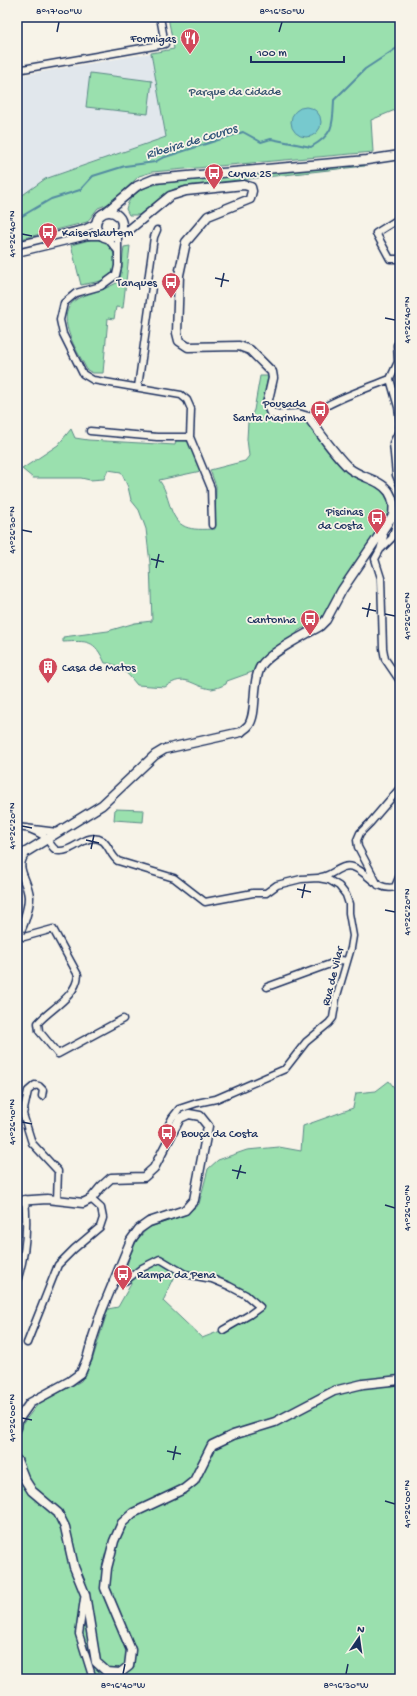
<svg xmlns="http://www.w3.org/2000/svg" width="417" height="1696" viewBox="0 0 417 1696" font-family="'Gochi Hand',sans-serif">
<rect width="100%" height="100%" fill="#f7f3e8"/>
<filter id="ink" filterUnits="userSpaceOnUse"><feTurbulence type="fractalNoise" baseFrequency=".025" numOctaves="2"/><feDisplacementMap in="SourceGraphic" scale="8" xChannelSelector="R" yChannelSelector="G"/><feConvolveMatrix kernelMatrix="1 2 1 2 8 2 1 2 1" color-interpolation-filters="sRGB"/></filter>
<g filter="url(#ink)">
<path fill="#e1e7ec" d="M151 53 166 137 45 179 17 199V76Z"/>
<path fill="#9ae0ae" stroke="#5a8886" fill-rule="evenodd" d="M168 17H400V108L371 120 373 152 152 172 139 176 111 203 98 208 87 222 17 240V199L45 179 166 137 151 53 174 49Z
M90 73 152 81 148 114 86 107Z
M365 163V166L185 186 174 189 139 215H129L126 209C130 191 148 186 163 183Z
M93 239C111 239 116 253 115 269L106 280 81 285 71 245Z
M130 246 123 308 116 307 114 319 108 318 103 373H93L87 370C77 349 48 310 83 296 98 291 106 289 120 281L124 247Z
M260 376H268C266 392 260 403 270 417L282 419 293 417 305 420 341 463 376 484 389 496 391 511 323 619 308 629 303 628 298 631 296 635 263 658 255 671 227 681 226 684C222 686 215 689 211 689 191 686 186 672 165 687L137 685C128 674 119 663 105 663 94 639 88 641 63 642V637L108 631 135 623 152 621 150 563 146 529 139 510 131 500 128 487 121 472 108 470 104 479 90 480 81 478H33L22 469 58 445 71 429 75 438 88 440 175 445 176 440 189 441 201 471 159 480C165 488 166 494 169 503 177 531 190 530 215 529L216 486 210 470 245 461 249 456 247 439 248 422 254 410Z
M115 809 144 810 143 822 114 820Z
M389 1081 400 1095V1679H17V1431L38 1404 81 1381 92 1361 108 1309 118 1307 131 1284 127 1266 129 1258 137 1240 148 1228 187 1214 199 1204 208 1169 218 1160 247 1150 279 1147 301 1151 303 1126 353 1108 356 1093 376 1091ZM178 1270 236 1290 260 1307 223 1330 202 1338 163 1301Z"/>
<path fill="#77c9ce" stroke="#528ba1" d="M291 122a15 15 0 1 1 30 0a15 15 0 1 1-30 0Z"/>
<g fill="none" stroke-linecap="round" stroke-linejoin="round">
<path stroke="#528ba1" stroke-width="2" d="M17 219 51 199 80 190 93 176 125 166 155 162 162 158 243 132 261 142 271 139 311 147C334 134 333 125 334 100L365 69 400 46"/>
<defs>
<path id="minor" d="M17 70 165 44 160 17
M400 218 376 233 390 259H400
M118 235V266L116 275 101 286 76 293 64 303 60 320 63 334 83 374 93 380 181 395 187 400 191 409 190 437 211 488 212 525
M107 238 118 251
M17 245 84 229 96 223
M17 253 87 236H102
M390 379 398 407 400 421
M390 379 398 362 397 345 400 342
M138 387 152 287 148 281 154 237 157 230
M308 417C332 400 363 390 390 379
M400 425 397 442 399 448H400
M90 431 157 437H190
M399 431 393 443 396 475 400 485
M382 532 384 536 380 550 375 559 381 578 383 648 385 659 400 681
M381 549 392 538 400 511
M17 827 57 832
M27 828C34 831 41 833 46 838 50 842 53 851 59 851 75 852 86 831 103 841 109 846 111 856 118 861L174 878 205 902 253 893H266L277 885 301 879 318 878 329 880 339 886 346 895 349 904V913L353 936 351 948 336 999 333 1018 329 1023 306 1042 285 1069 216 1099 197 1103 179 1109 172 1118 169 1124 168 1139
M321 877C333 876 341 863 353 867 368 872 377 892 395 887L400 875
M378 885 358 847 357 840 360 833 370 823 400 788
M18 935 24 937 53 929 78 975C76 997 51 1008 38 1023L39 1031 58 1054 123 1019
M267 987 341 960 347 961
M42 1096 43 1090 39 1086 35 1085 28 1091 23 1114 32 1143 58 1171 57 1200
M114 1280 124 1282 142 1268 160 1259 185 1274 212 1279 229 1286 246 1295 260 1307 249 1315 223 1330
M17 1281C26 1254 28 1228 25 1199
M27 1343 58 1265 74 1249 100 1227 103 1218 101 1208 91 1199
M84 1599 79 1634 93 1679"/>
<path id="tertiary" d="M96 225a13 13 0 1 1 26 0a13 13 0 1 1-26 0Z
M106 212 137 186 154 179 367 160 400 155
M17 936C23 927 29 908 29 897 28 879 12 868 26 852L102 805 155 755 165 749 241 732C243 730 246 728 248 726 258 714 251 682 261 666 270 652 305 635 320 626L326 620 342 590 393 515C394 506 394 500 389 492 380 479 361 478 349 468 335 455 320 433 308 417L298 414 279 415 271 413 267 404 273 378 272 372 250 350 239 346 188 347 179 341 177 333 179 275 186 242 208 216 250 199 252 191 251 187 244 185 186 191 170 196 129 230 120 232
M17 1201 47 1199 83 1203 91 1199 101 1187 111 1178 144 1177 154 1168 180 1118 189 1114 200 1116 208 1126 194 1200 185 1210 149 1222 139 1229 131 1240 102 1310 93 1337 87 1359 81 1373 70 1381 30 1403 18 1420 17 1428
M17 1460 25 1480 32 1491 58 1513 65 1527 74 1567 85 1594 96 1662 107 1672 120 1673 129 1666 131 1650 105 1588 107 1568 114 1541 122 1523 133 1513 184 1489 194 1481 212 1445 233 1435 275 1422 334 1391 363 1384 400 1380"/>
</defs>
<use href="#minor" stroke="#1b2f5e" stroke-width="9"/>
<use href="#tertiary" stroke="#1b2f5e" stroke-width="11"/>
<use href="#minor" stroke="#f7f3e8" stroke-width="6"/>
<use href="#tertiary" stroke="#f7f3e8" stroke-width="8"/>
</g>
</g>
<path fill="none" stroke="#1b2f5e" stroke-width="1.5" d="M57 32 59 22M279 32 282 22M22 234 32 236M215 278 229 281M221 287 224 273M385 318 395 320M22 530 32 532M151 559 164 562M156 568 159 554M362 608 376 611M385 614 395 616M367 617 370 603M22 826 32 828M86 840 99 843M91 849 94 835M297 889 311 892M302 898 305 884M385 910 395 912M22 1122 32 1124M232 1170 246 1173M237 1179 241 1165M385 1205 395 1208M22 1418 32 1420M167 1451 181 1454M173 1460 176 1446M385 1501 395 1504M123 1674 125 1664M346 1674 348 1664"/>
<defs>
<symbol id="restaurant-pin" viewBox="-11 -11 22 30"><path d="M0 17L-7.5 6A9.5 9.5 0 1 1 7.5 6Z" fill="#d1495b" stroke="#f7f3e8"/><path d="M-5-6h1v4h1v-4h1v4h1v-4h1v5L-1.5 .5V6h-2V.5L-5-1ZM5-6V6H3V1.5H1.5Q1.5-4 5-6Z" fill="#fff"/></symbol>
<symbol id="bus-pin" viewBox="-11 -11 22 30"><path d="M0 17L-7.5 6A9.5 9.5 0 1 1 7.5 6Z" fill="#d1495b" stroke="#f7f3e8"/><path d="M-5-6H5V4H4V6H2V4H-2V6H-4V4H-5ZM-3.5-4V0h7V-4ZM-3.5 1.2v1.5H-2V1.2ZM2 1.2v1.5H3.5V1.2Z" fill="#fff"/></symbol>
<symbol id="building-pin" viewBox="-11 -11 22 30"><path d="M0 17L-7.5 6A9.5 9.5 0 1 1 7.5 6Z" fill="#d1495b" stroke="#f7f3e8"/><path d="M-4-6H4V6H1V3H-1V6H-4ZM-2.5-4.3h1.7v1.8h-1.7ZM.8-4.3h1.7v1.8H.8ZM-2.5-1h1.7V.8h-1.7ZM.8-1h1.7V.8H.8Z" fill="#fff"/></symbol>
</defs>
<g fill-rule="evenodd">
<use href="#restaurant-pin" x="179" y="27" width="22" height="30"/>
<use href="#bus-pin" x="203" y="162" width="22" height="30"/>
<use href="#bus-pin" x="37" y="221" width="22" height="30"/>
<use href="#bus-pin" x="160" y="271" width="22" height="30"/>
<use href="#bus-pin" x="309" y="399" width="22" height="30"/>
<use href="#bus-pin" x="366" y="507" width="22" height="30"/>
<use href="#bus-pin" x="299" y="608" width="22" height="30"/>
<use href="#building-pin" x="37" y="656" width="22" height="30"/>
<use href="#bus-pin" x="156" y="1122" width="22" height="30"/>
<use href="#bus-pin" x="112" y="1263" width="22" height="30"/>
</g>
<g text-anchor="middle" stroke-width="3.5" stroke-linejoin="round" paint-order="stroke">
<g font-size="12" fill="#1b2f5e" stroke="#f7f3e8" text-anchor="end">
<text x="176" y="42">Formigas</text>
<text x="228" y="177" text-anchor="start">Curva 25</text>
<text x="62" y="236" text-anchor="start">Kaiserslautern</text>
<text x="157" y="286">Tanques</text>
<text x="306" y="407">Pousada<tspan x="306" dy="14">Santa Marinha</tspan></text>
<text x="363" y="515">Piscinas<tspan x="363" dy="14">da Costa</tspan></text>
<text x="296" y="623">Cantonha</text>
<text x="62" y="671" text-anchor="start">Casa de Matos</text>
<text x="181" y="1137" text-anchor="start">Bouça da Costa</text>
<text x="137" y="1278" text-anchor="start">Rampa da Pena</text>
</g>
<g font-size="12" fill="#34526e" stroke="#f7f3e8">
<text x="235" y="95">Parque da Cidade</text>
</g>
<g font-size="12" fill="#1b2f5e" stroke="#f7f3e8">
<text transform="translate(332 976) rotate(-76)" y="4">Rua de Vilar</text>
</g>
<g font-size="13" font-style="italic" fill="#32567a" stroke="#f7f3e8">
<text transform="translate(191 140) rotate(-17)" y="5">Ribeira de Couros</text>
</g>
</g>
<rect width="417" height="1696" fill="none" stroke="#f7f3e8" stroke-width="44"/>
<g transform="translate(359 1638) rotate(13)" stroke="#f7f3e8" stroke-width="3" paint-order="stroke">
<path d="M0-3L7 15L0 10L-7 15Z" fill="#1b2f5e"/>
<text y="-6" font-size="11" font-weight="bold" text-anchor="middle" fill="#1b2f5e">N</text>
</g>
<path d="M251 56v6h93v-6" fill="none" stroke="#1b2f5e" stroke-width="2"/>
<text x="257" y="56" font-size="12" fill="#1b2f5e" stroke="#f7f3e8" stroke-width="3" paint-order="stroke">100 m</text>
<rect x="22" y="22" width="373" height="1652" fill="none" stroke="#1b2f5e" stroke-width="1.5"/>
<g font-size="10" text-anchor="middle" fill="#1b2f5e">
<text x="59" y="14">8°17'00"W</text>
<text x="282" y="14">8°16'50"W</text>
<text transform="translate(11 234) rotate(-90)" y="4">41°26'40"N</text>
<text transform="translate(406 320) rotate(-90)" y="4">41°26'40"N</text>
<text transform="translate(11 530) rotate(-90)" y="4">41°26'30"N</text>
<text transform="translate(406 616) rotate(-90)" y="4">41°26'30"N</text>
<text transform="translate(11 826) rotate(-90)" y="4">41°26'20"N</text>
<text transform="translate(406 912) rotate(-90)" y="4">41°26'20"N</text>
<text transform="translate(11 1122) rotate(-90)" y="4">41°26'10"N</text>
<text transform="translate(406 1208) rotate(-90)" y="4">41°26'10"N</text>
<text transform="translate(11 1418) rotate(-90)" y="4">41°26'00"N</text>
<text transform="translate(406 1504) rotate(-90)" y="4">41°26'00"N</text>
<text x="123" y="1688">8°16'40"W</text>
<text x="346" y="1688">8°16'30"W</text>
</g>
</svg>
